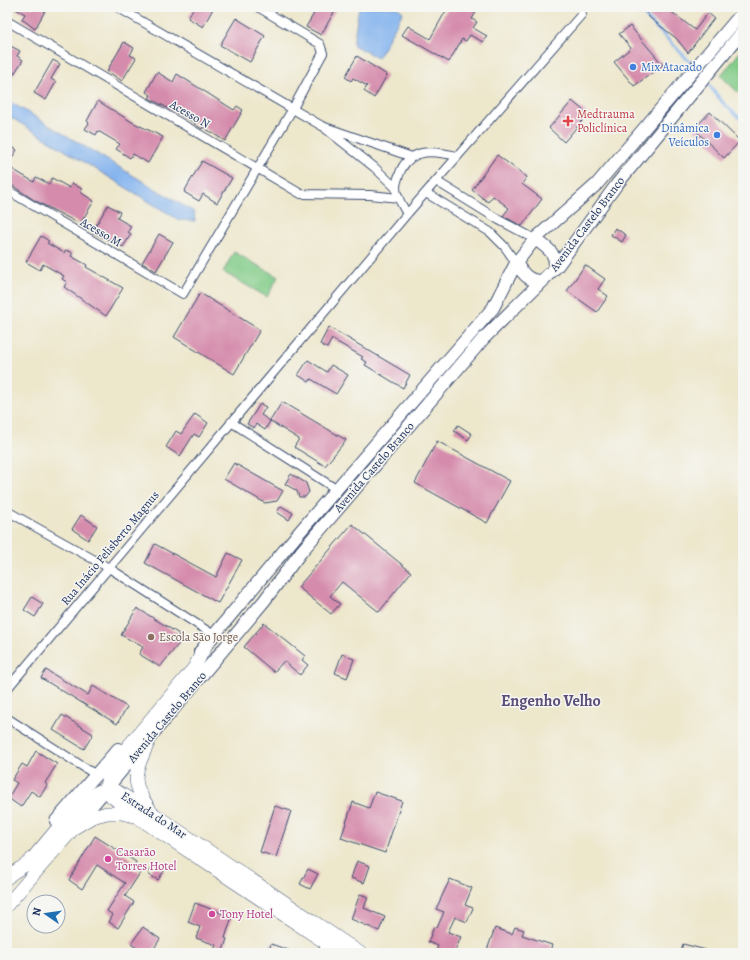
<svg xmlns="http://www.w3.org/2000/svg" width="750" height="960" viewBox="0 0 750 960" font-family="Alegreya,serif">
<rect width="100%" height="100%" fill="#f6f6f2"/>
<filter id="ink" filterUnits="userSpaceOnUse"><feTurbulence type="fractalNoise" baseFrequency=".025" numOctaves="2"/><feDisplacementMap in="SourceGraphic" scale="8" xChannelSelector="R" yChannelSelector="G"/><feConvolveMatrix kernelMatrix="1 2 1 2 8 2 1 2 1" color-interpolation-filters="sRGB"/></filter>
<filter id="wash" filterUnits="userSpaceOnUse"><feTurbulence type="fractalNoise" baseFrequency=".012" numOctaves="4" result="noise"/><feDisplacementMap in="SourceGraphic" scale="16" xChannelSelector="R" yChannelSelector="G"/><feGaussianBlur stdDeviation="0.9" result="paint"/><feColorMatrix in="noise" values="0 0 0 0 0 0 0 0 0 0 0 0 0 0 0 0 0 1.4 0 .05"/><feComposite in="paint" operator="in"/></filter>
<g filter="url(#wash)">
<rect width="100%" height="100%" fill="#ede7cc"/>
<path fill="#83cc89" stroke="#4f7e74" d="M743 48V97L721 76Z
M234 252 278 277 267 297 223 272Z"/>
<path fill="#83b3ee" stroke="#4f71a6" d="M359 7H397L403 12 378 58 353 45Z
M7 100 194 212 195 221 179 220 7 115Z"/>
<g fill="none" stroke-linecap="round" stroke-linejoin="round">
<path stroke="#83b3ee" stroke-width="3" d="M636 7 690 62
M709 85 724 104 743 121"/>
</g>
<g id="blocks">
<path fill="#d58bac" d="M12 7H42L46 9 35 29 22 19 25 14Z
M194 7H214L203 27 188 18Z
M318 7H337L321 35 306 27Z
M448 7H479L472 19 477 22 473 28 487 36 483 42 470 35 466 41 462 39 449 62 402 35 408 26 430 39Z
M642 7H665L695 30 708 13 714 18 688 53 676 38 650 18Z
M236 18 265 36 250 62 220 45Z
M630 26 663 65 634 86 614 62 631 48 619 34Z
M124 42 134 48 130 55 136 58 122 81 107 71Z
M7 44 20 51 17 56 23 60 12 77 7 74Z
M357 56 387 75 374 98 364 91 367 86 353 78 351 81 345 77Z
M53 60 60 64 51 79 56 82 46 100 34 93Z
M157 72 173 82 177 74 234 110 237 106 243 110 225 141 203 127 202 129 194 124 195 123 149 98 151 95 146 92Z
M98 101 132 122 163 137 148 163 133 154 130 158 116 149 120 144 98 131 96 135 85 129 89 123 87 121Z
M572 101 588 114 564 142 549 128Z
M710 112 740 141 724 158 694 129Z
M7 144 17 150 7 166 34 182 36 177 49 184 52 178 70 188 72 183 82 189 80 192 94 201 80 224 34 200 7 182Z
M497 155 527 177 522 184 542 199 522 226 503 216 509 208 493 196 488 202 472 190Z
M202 161 232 178 217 203 203 194 199 201 184 192Z
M108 205 120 212 117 218 131 226 128 232 131 234 123 247 92 232Z
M615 228 626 235 622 242 611 235Z
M159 234 173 242 156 271 142 263Z
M41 236 49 241 47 243 64 253 66 250 73 253 71 256 87 265 86 267 123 288 106 316 64 287 67 282 62 279 64 276 43 264 40 270 26 262Z
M585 265 605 279 598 289 608 296 597 312 567 291Z
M200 293 260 330 234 374 174 337Z
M329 327 410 375 403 388 365 365 367 362 361 359 363 357 332 339 327 348 320 344Z
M308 360 327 372 331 365 348 375 336 394 311 379 309 382 298 375Z
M282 402 346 440 325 466 294 447 299 439 270 421Z
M260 404 266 407 261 415 270 421 265 430 256 424 254 428 247 424Z
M195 414 208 423 199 437 194 434 180 456 166 447 176 431 181 434Z
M458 425 472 434 468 440 454 431Z
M437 441 510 481 487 523 415 483Z
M234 463 283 491 277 501 265 503 224 479Z
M291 474 306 483 309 492 305 497H299L297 491 285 484Z
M281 506 293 513 289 520 277 512Z
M81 515 97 526 88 540 72 529Z
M352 524 411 572 379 612 342 582 330 596 340 604 331 614 298 587Z
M155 544 216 577 228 553 242 560 218 603 145 563Z
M32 597 43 604 35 617 24 610Z
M137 608 179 634 177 639 181 641 160 667 139 654 143 647 121 635Z
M264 623 305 656 302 660 308 665 300 675 284 661 274 672 244 647Z
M342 654 354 659 347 678 335 673Z
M46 670 88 695 93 686 127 707 117 724 41 678Z
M62 715 93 734 84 749 53 730Z
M36 751 57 764 45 783 47 785 40 797 31 791 21 807 8 798 17 783 12 780 22 764 27 767Z
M375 792 402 801 385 853 341 838 353 802 369 808Z
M275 806 291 811 276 857 260 852Z
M95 836 136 862 133 869 140 873 125 896 134 902 118 928 109 922 113 915 107 911 125 883 97 865 82 889 69 880Z
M357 861 370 866 364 883 351 878Z
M154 865 164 871 158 880 148 874Z
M308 869 318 874 310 889 300 884Z
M450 879 472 888 465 905 473 908 467 922 455 917 448 932 461 937 454 953H435L438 946 428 942 434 927 437 928 444 912 436 909Z
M360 894 368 897 364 908 385 917 379 931 351 919Z
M195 903 232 917 225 938 227 939 222 953H213L216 945 196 938 200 927 188 922Z
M143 927 160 939 151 953H144L131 944Z
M515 927 524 930 522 935 552 945 549 953H509L502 951 501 953H496L487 950 495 928 512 934Z
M271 944 294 952 293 953H268Z
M683 944 706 950V953H680Z"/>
</g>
</g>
<g filter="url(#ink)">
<use href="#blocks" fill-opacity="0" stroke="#3a4b6e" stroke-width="1"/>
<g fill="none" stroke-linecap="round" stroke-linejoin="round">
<defs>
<path id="street" d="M117 7 322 126 412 157
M7 21 301 194 370 195 399 198
M326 129 374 167 396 188
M436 181 499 220 535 239
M7 190 183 294 292 110 323 53 320 44 258 7
M426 193 490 232 505 247 516 263
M407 214C403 206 396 197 396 188 396 181 399 176 401 170 412 147 436 151 457 156
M231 422 336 489
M7 511 109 568 214 635
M7 689 407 214 582 14
M7 718 96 775
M322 953 326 943"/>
<path id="secondary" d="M535 239C546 247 560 255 553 270
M516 263C523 274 529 282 543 281
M200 652 297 535 493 308 516 263 535 239 597 184 743 12
M56 821 118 749
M75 826 264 601 301 552 483 339 558 265 617 184 743 31"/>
<path id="primary" d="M106 788 118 792 152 813 360 953
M106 788 108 773 115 762 194 668 206 645
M111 796 139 818 341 953
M149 808C127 778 137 770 150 738
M7 878C14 870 24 868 31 860 54 835 74 802 106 788
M7 905 74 828 92 817 107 813H121L134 816"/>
</defs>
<use href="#street" stroke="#3a4b6e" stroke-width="10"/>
<use href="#secondary" stroke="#3a4b6e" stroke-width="14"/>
<use href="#primary" stroke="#3a4b6e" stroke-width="14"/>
<use href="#street" stroke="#fff" stroke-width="8"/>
<use href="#secondary" stroke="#fff" stroke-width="12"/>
<use href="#primary" stroke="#fff" stroke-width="13"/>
</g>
</g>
<g fill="#3f7fe0" stroke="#f6f6f2" stroke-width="1.5">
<circle cx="633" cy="67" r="4"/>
<circle cx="717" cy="135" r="4"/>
</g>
<path fill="#e0444e" stroke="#f6f6f2" stroke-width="1.5" d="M566 115h4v4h4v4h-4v4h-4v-4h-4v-4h4z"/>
<circle fill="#8d6e63" stroke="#f6f6f2" stroke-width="1.5" cx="151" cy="637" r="4"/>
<g fill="#d1479c" stroke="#f6f6f2" stroke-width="1.5">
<circle cx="108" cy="859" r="4"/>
<circle cx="212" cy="914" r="4"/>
</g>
<g text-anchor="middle" stroke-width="3" stroke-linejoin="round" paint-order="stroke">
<g font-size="12" fill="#366cbe" stroke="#f6f6f2" text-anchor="start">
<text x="641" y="71">Mix Atacado</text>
<text x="709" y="132" text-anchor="end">Dinâmica<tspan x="709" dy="14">Veículos</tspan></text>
</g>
<g font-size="12" fill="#1b2f5e" stroke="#f6f6f2">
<text transform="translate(190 114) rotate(30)" y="4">Acesso N</text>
<text transform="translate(587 224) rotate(-53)" y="4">Avenida Castelo Branco</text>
<text transform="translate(101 232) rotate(30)" y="4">Acesso M</text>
<text transform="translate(374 467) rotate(-49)" y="4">Avenida Castelo Branco</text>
<text transform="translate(110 548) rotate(-50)" y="4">Rua Inácio Felisberto Magnus</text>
<text transform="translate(167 717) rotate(-50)" y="4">Avenida Castelo Branco</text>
<text transform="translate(154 815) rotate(33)" y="4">Estrada do Mar</text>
</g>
<g font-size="12" fill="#be3a42" stroke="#f6f6f2" text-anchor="start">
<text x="577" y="118">Medtrauma<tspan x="577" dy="14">Policlínica</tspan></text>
</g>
<g font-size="12" fill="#785e54" stroke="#f6f6f2" text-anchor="start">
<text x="159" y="641">Escola São Jorge</text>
</g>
<g font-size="12" fill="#b23c85" stroke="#f6f6f2" text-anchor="start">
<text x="116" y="856">Casarão<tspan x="116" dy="14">Torres Hotel</tspan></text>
<text x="220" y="918">Tony Hotel</text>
</g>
<g font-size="16" font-weight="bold" fill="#5c4f79" stroke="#f6f6f2">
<text x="551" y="706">Engenho Velho</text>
</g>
</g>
<rect width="750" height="960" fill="none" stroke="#f6f6f2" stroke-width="24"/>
<g transform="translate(46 914) rotate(283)"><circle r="19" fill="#f6f6f2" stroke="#9ea6b7"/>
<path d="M0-3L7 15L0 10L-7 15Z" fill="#1f6fb2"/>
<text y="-6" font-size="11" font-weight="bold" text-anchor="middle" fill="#1b2f5e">N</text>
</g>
</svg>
